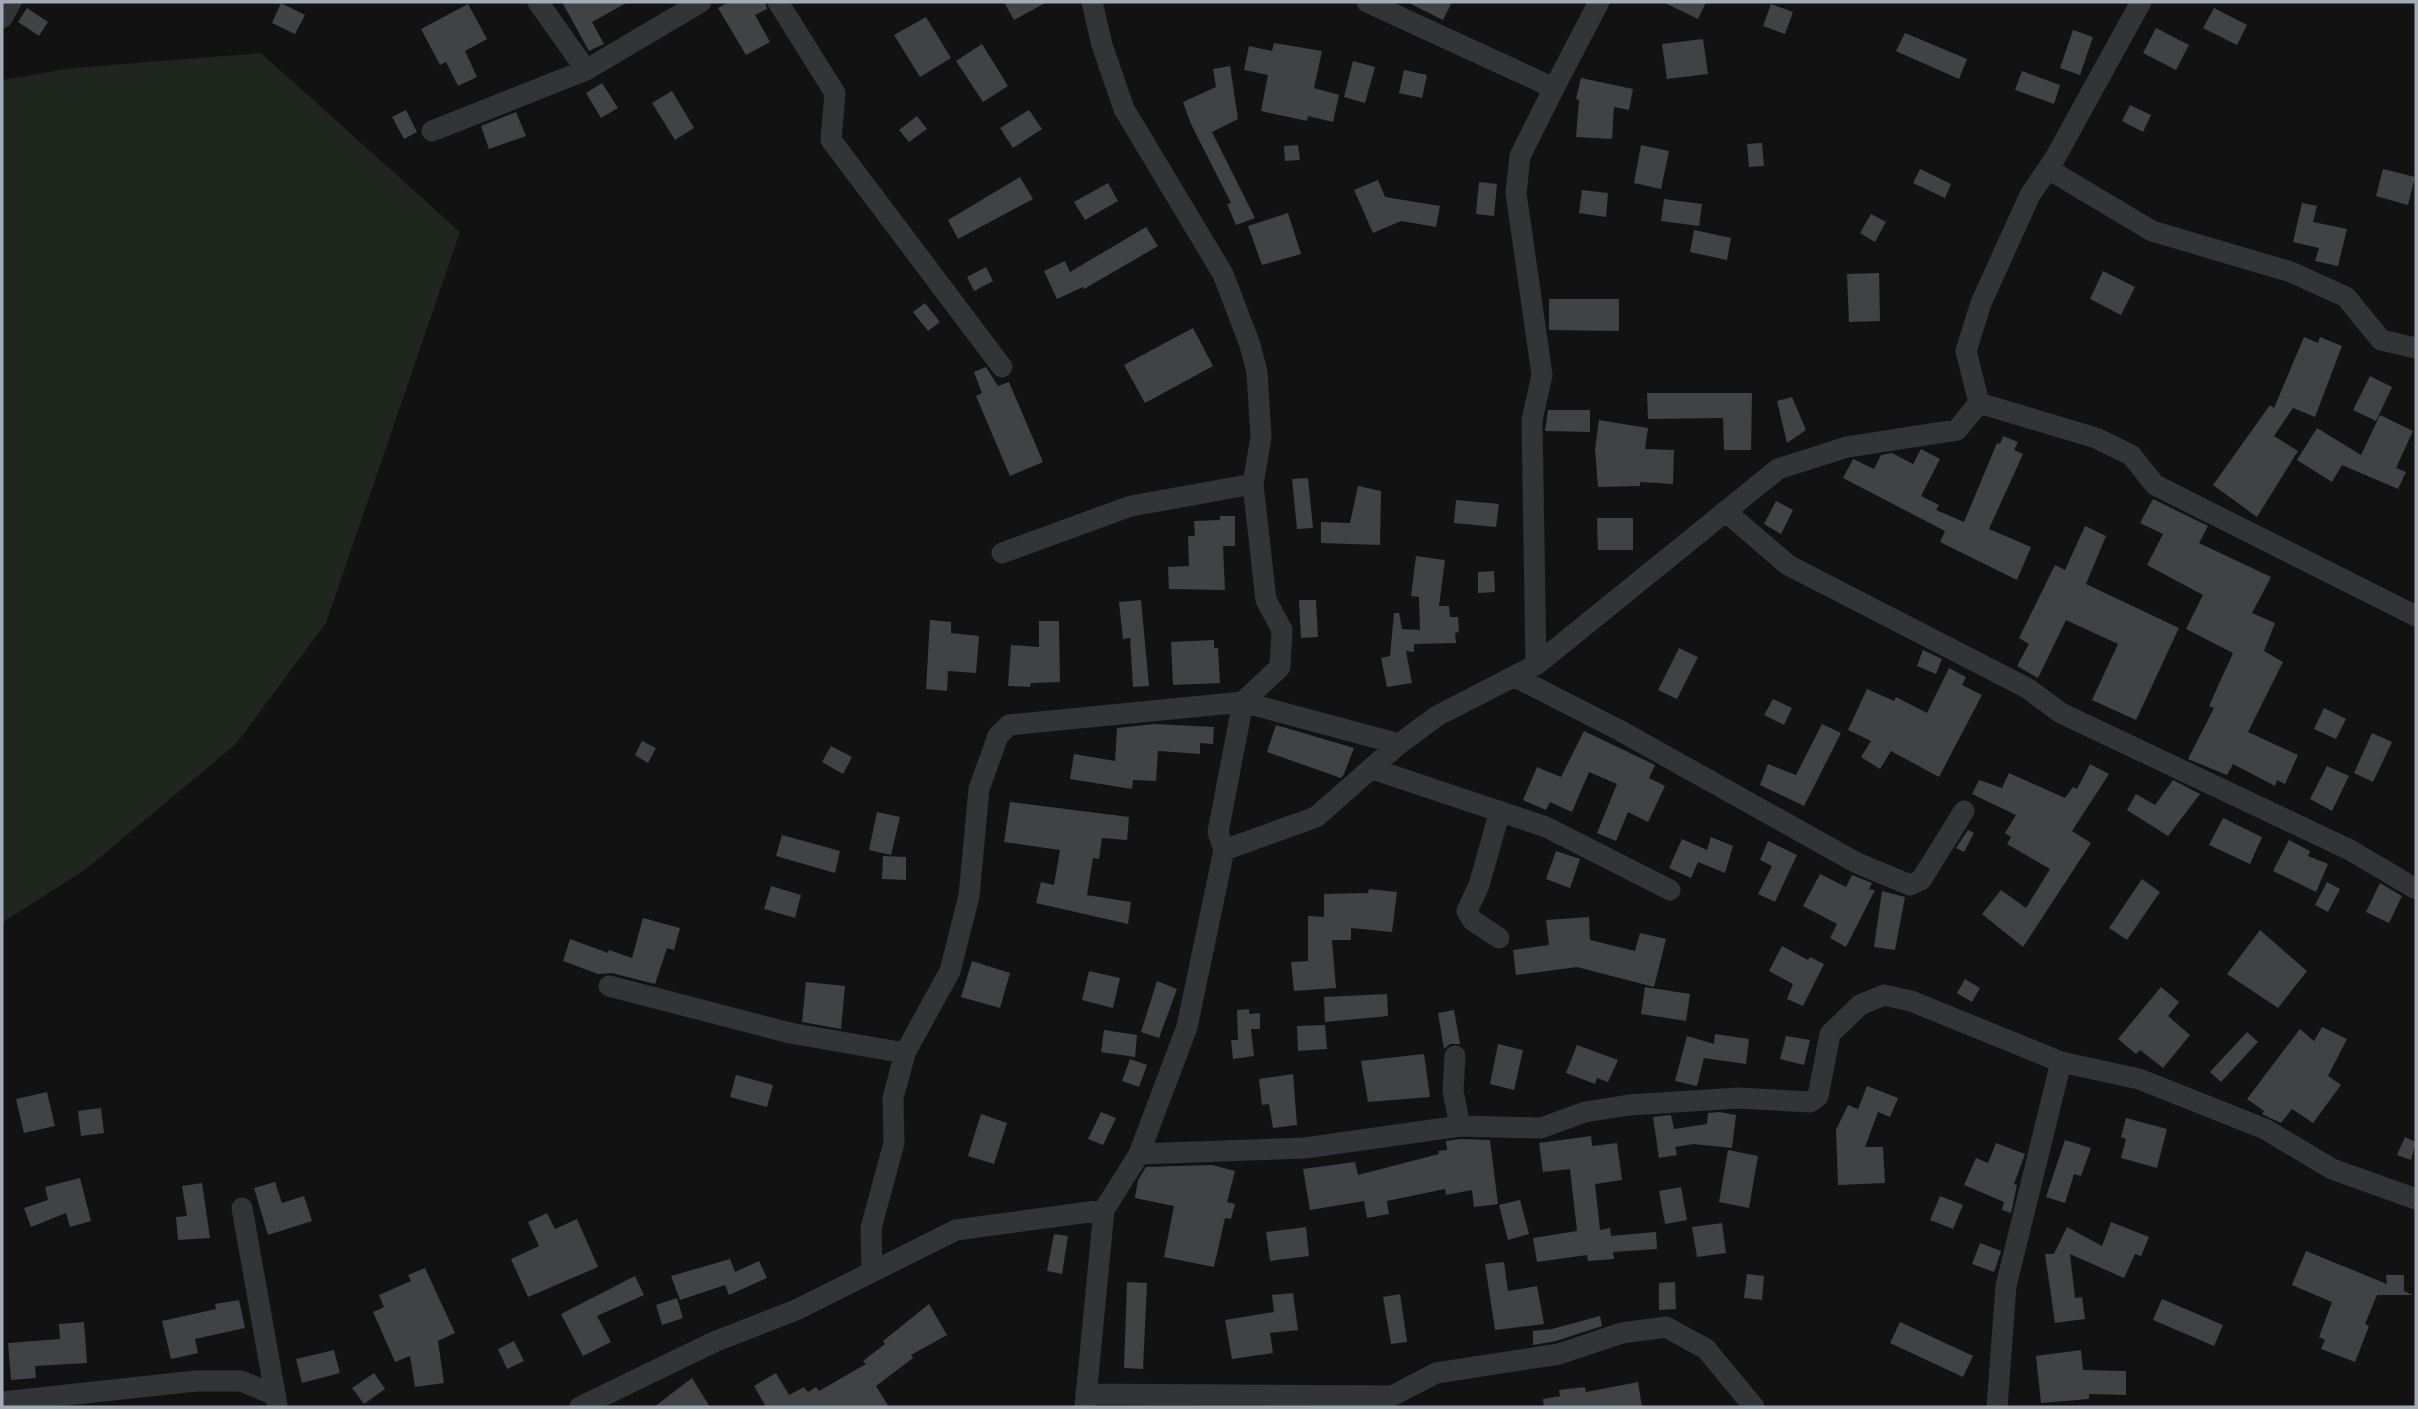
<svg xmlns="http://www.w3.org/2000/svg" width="2418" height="1409" viewBox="0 0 2418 1409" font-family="Manrope,sans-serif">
<rect width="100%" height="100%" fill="#121213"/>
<path fill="#1e261e" d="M261 53 460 232 326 623 236 744 86 869 2 923V80L73 68Z"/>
<path fill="#414246" d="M562 2H628L592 22 604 44 589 51Z
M729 2H765L767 9 755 15 770 42 746 55 718 8Z
M1004 2H1047L1014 20Z
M1407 2H1452L1443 20Z
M1663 2H1706L1698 19Z
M281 3 305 15 295 34 272 23Z
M468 4 487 39 465 51 477 77 458 86 446 62 440 65 421 29Z
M1771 4 1793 12 1785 34 1763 26Z
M27 8 48 22 39 36 18 22Z
M2214 8 2247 25 2237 45 2203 28Z
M926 17 951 58 920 77 894 35Z
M2156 28 2189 45 2176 70 2143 53Z
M2073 30 2093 37 2080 75 2060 68Z
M1905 33 1967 59 1959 79 1896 51Z
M1703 39 1708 74 1667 79 1662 44Z
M1274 43 1322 51 1314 88 1339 95 1333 122 1308 116 1307 121 1261 111 1268 75 1244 70 1249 46 1272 51Z
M982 44 1008 86 983 102 956 61Z
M1353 61 1375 67 1365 103 1344 97Z
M1230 66 1238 119 1212 132 1255 218 1236 225 1227 204 1231 203 1191 124 1183 102 1216 87 1213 69Z
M1404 70 1427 75 1422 98 1399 93Z
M2022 71 2060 85 2054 104 2015 90Z
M1581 78 1633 89 1629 110 1614 107 1612 139 1576 137 1579 100 1576 99Z
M602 83 618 108 601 118 586 93Z
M672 91 694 128 675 140 652 103Z
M2130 105 2151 115 2143 132 2122 121Z
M406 110 417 132 404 139 392 117Z
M1029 110 1042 129 1013 148 1000 128Z
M516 112 526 136 489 149 481 126Z
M917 116 927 129 909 142 899 130Z
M1762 143 1764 166 1749 167 1747 144Z
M1298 145 1300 160 1285 161 1284 146Z
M1641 145 1669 151 1661 189 1634 183Z
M1920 169 1951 184 1945 198 1913 183Z
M2383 169 2415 177 2408 205 2376 196Z
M1020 177 1033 199 958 239 948 220Z
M1378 180 1385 197 1440 206 1436 227 1401 221 1373 233 1354 190Z
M1479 182 1497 184 1494 216 1476 214Z
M1108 183 1118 201 1085 220 1074 202Z
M1582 190 1608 193 1606 217 1579 213Z
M1664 199 1702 204 1699 226 1661 221Z
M2302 203 2317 206 2313 222 2347 229 2338 266 2315 261 2319 248 2293 242Z
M1288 213 1301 254 1262 265 1248 226Z
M1871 214 1886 222 1875 242 1860 233Z
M1146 227 1158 246 1084 289 1083 287 1057 299 1044 271 1065 261 1070 272Z
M1694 230 1731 238 1727 260 1690 252Z
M986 267 993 281 974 291 967 277Z
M2103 271 2135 287 2121 315 2090 299Z
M1879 273 1880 321 1849 322 1847 274Z
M1549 299H1619V331L1549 330Z
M925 303 940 322 928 331 913 312Z
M1193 328 1213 366 1145 403 1124 365Z
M2304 337 2318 343 2320 337 2342 346 2315 417 2293 408 2274 436 2298 451 2257 517 2213 485 2270 405 2274 408Z
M986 367 998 386 1009 382 1043 462 1010 476 976 396 982 393 974 372Z
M2370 376 2392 387 2376 421 2353 410Z
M1647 393H1752L1751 450H1724L1723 418 1648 419Z
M1792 397 1806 430 1787 443 1777 401Z
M1548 410H1590V432L1545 431Z
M2380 415 2413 431 2396 468 2406 472 2398 489 2342 465 2332 482 2297 460 2317 428 2361 455Z
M1599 420 1648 428 1645 449 1674 450 1673 484 1640 482V486L1598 487 1595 449Z
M2003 436 2018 442 2014 450 2023 454 1989 529 2031 547 2017 580 1940 542 1945 531 1843 478 1853 459 1874 469 1881 455 1892 453 1913 464 1921 449 1940 459 1921 496 1939 505 1936 510 1964 522 1997 443 2000 444Z
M1308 478 1313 528 1297 529 1292 479Z
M1358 486 1381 491 1380 545 1321 543V522L1350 523Z
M2153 499 2208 526 2199 543 2271 577 2252 613 2275 623 2264 651 2283 662 2248 732 2298 755 2285 784 2277 780 2275 786 2233 764 2227 775 2188 759 2214 708 2209 706 2233 653 2186 629 2203 595 2147 565 2163 534 2140 523Z
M1456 500 1499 504 1496 527 1454 523Z
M1776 501 1793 510 1781 534 1764 524Z
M1220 516H1235V546H1223L1225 590 1169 589 1168 567 1189 566 1188 536H1195L1194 521 1220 520Z
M1597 518H1633V550H1598Z
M2085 526 2106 536 2086 584 2179 628 2136 720 2092 700 2118 644 2066 620 2038 678 2017 666 2029 644 2019 638 2055 565 2065 570Z
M1416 556 1445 560 1439 606H1449L1450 617H1458L1459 632 1455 633 1456 643 1414 644V652L1406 651 1412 683 1387 687 1381 658 1390 656 1394 613H1399L1402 629 1420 630 1419 597 1411 596Z
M1494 571 1495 592 1478 593V572Z
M1141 600 1149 686 1133 687 1130 638 1123 639 1119 602Z
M1299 600H1316L1318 637 1301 638Z
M930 620 951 622V633L979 636 976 673 948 671 947 691 926 689Z
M1039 621H1059L1060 682 1031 683 1030 687 1008 686 1011 645 1039 647Z
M1214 640V648H1218L1220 683 1173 685 1171 642Z
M1679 648 1698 657 1677 699 1658 690Z
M1923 650 1942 659 1936 674 1917 666Z
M1949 668 1966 677 1962 685 1982 695 1939 777 1891 751 1880 769 1861 757 1871 741 1848 730 1867 689 1894 701 1896 697 1927 713Z
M1773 699 1792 708 1784 725 1764 715Z
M2324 708 2346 719 2336 739 2314 729Z
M1155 724 1214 727 1213 744 1200 743V754L1158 751 1156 781 1133 780 1132 789 1070 779 1074 754 1115 761 1117 728Z
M1822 724 1841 733 1804 806 1760 785 1768 764 1796 775Z
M1276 725 1354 748 1344 774 1341 778 1267 752Z
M1584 731 1655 765 1649 778 1665 786 1648 822 1628 812 1616 841 1597 833 1617 784 1589 772 1572 812 1550 802 1546 810 1523 800 1537 767 1561 777Z
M2372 733 2392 742 2373 782 2354 773Z
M642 741 656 748 648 763 635 755Z
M831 746 852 757 843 774 822 762Z
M2090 764 2109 774 2072 831 2091 843 2023 947 1982 914 2001 890 2026 908 2050 869 2007 844 2011 837 2005 833 2016 815 1972 794 1979 780 2002 788 2009 773 2065 798 2073 787 2077 789Z
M2327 766 2349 776 2332 811 2310 799Z
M2173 780 2200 794 2168 836 2127 810 2136 794 2155 805Z
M1010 802 1129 817 1127 840 1102 838 1099 859 1093 858 1087 895 1131 902 1128 924 1036 903 1041 882 1054 885 1060 850 1004 842Z
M877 812 900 817 891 855 869 850Z
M2223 818 2262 837 2250 864 2209 845Z
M1968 830 1974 833 1964 852 1956 848Z
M782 835 840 851 835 873 776 856Z
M1711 837 1733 846 1725 873 1698 862 1691 878 1669 868 1682 839 1707 850Z
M2289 840 2310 851 2308 856 2328 864 2316 892 2273 871Z
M1768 841 1797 855 1775 902 1758 894 1772 866 1760 860Z
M1556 851 1580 859 1570 888 1546 879Z
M883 856 906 857V880L882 879Z
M1820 874 1846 887 1852 875 1872 883 1869 889 1875 890 1846 947 1830 938 1837 924 1803 906Z
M2142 879 2160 892 2127 940 2109 928Z
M2327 882 2340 889 2328 912 2315 905Z
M2380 883 2402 896 2389 923 2366 912Z
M771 886 801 895 795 918 764 909Z
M1369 889 1397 892 1392 932 1351 928V940H1332L1336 988 1294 991 1291 962 1308 961V916L1324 917V894L1368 893Z
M1882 891 1905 897 1895 950 1874 947Z
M1589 917 1590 940 1635 951 1640 933 1666 939 1654 987 1577 967 1516 975 1513 950 1549 945 1546 920Z
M643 918 680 928 674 950 667 948 655 984 612 973 598 974 563 961 570 939 608 953 609 950 632 958Z
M2260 930 2307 971 2278 1008 2227 974Z
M1782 946 1808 960 1810 957 1824 964 1803 1006 1787 999 1793 984 1769 971Z
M972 961 1010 973 1000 1008 961 997Z
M1089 971 1120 978 1113 1008 1082 1000Z
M1965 979 1980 988 1972 1002 1957 993Z
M1157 981 1177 989 1159 1038 1141 1032Z
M806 982 845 986 841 1029 802 1022Z
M1645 987 1690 994 1686 1021 1641 1014Z
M2161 987 2179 1002 2168 1016 2190 1035 2163 1068 2140 1050 2136 1054 2118 1039Z
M1387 994 1388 1016 1325 1022 1324 997Z
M1249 1009V1014L1260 1013V1029H1251L1254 1056 1233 1059 1231 1040H1238L1237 1010Z
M1454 1010 1460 1044H1450L1444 1049 1438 1013Z
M1325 1025 1327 1049 1298 1051 1297 1026Z
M2322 1027 2347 1039 2328 1076 2341 1085 2313 1123 2292 1109 2281 1123 2262 1114 2264 1111 2247 1099 2300 1029 2314 1041Z
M1104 1030 1137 1035 1135 1057 1101 1052Z
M2247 1032 2258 1042 2221 1082 2210 1072Z
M1715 1034 1749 1039 1746 1064 1704 1058 1697 1086 1675 1081 1687 1036 1714 1044Z
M1786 1036 1810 1040 1804 1065 1780 1059Z
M1498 1044 1523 1050 1514 1090 1490 1084Z
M1577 1045 1618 1060 1608 1082 1597 1078 1595 1084 1566 1073Z
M1424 1054 1430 1097 1368 1102 1361 1061Z
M1130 1059 1147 1065 1139 1087 1122 1081Z
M1293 1074 1297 1125 1273 1128 1269 1104 1262 1105 1259 1079Z
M736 1075 773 1085 767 1107 730 1097Z
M1867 1086 1898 1098 1890 1117 1878 1112 1865 1147H1883L1885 1183 1838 1185 1836 1130 1848 1105 1858 1109Z
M47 1092 55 1126 24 1133 16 1099Z
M101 1108 104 1133 81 1136 78 1111Z
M1101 1112 1116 1118 1103 1145 1088 1139Z
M1720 1112 1736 1115 1732 1148 1694 1144 1675 1147 1677 1155 1659 1158 1653 1117 1671 1115 1674 1129 1707 1124 1708 1113Z
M981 1114 1007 1123 994 1164 968 1156Z
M2126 1118 2167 1129 2157 1168 2121 1158 2126 1139 2121 1137Z
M1591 1136 1592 1146 1617 1143 1622 1180 1595 1184 1600 1230 1610 1228 1611 1236 1656 1232 1657 1249 1613 1252 1614 1259 1588 1261 1587 1255 1537 1262 1533 1238 1577 1231 1570 1169 1543 1172 1539 1143Z
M2405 1137 2416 1142 2411 1160 2397 1155Z
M1461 1139 1490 1140 1498 1204 1474 1207 1472 1190 1446 1195 1445 1189 1387 1201 1389 1214 1367 1218 1364 1201 1310 1210 1303 1169 1355 1162 1358 1175 1439 1154 1438 1151 1447 1150 1446 1141Z
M2065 1140 2091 1148 2081 1176 2074 1174 2065 1203 2046 1197Z
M1996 1143 2025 1154 2014 1184 2017 1185 2011 1213 2002 1210 2004 1202 1964 1185 1976 1158 1988 1163Z
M1728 1150 1758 1156 1749 1208 1719 1202Z
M1212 1165 1235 1171 1227 1202 1235 1204 1231 1219 1225 1218 1214 1267 1164 1257 1174 1206 1135 1198 1138 1180 1146 1167Z
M80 1178 91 1221 70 1227 66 1213 31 1227 24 1208 48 1200 45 1187Z
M275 1182 282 1203 304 1196 312 1221 268 1235 254 1188Z
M202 1183 210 1238 178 1240 176 1217 187 1216 182 1186Z
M1681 1187 1687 1220 1665 1224 1659 1191Z
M1940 1196 1963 1205 1953 1229 1930 1220Z
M1520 1200 1529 1234 1508 1240 1499 1205Z
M547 1213 555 1229 577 1219 598 1267 528 1297 511 1259 539 1246 528 1222Z
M2111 1222 2149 1237 2141 1256 2135 1254 2124 1278 2070 1254 2075 1298 2082 1297 2085 1319 2055 1323 2045 1254H2054L2067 1227 2102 1246Z
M1722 1223 1726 1253 1697 1257 1692 1227Z
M1306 1227 1309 1256 1270 1261 1266 1232Z
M1054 1234 1068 1236 1062 1274 1047 1271Z
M1980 1243 2001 1251 1994 1272 1972 1264Z
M2306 1251 2387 1284 2386 1275H2404V1291L2413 1295H2377L2365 1324 2369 1326 2355 1362 2321 1349 2325 1340 2319 1337 2332 1302 2292 1285Z
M730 1259 735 1272 759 1261 767 1278 729 1295 725 1285 680 1300 671 1276Z
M1504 1262 1508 1291 1537 1286 1544 1324 1495 1330 1485 1264Z
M425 1268 455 1333 438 1341 444 1383 415 1387 410 1356 395 1362 373 1312 384 1307 379 1295 411 1281 408 1275Z
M1747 1274 1764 1276 1762 1300 1744 1298Z
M635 1276 644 1295 597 1316 611 1342 583 1356 561 1314Z
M1127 1282 1147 1283 1143 1369 1124 1368Z
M1675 1282 1676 1309 1659 1310V1283Z
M1293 1293 1298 1330 1270 1333 1273 1353 1232 1359 1225 1320 1274 1312 1272 1295Z
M1400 1294 1407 1342 1391 1344 1383 1297Z
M677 1298 683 1318 662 1325 656 1305Z
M2162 1299 2223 1325 2214 1346 2153 1320Z
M239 1300 245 1328 195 1339 198 1353 171 1359 162 1321 216 1309 215 1304Z
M929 1304 947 1335 911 1355 913 1358 876 1386 889 1407H766L754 1386 776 1373 789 1395 804 1387 808 1392 816 1387 819 1391 866 1364 863 1361 885 1344 883 1341Z
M1600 1316 1602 1326 1556 1341 1533 1345V1331L1552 1329Z
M84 1322 87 1363 35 1366 36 1378 11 1380 8 1343 60 1339 59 1324Z
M1900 1322 1973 1356 1963 1377 1890 1343Z
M514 1341 524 1361 507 1369 498 1349Z
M334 1350 340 1373 302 1383 296 1359Z
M2081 1350 2083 1370 2126 1371V1395L2089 1394V1399L2041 1403 2036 1356Z
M374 1373 385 1389 364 1404 352 1388Z
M692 1378 710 1407H654Z
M1638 1382 1642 1407H1544L1543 1399 1560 1396 1559 1390 1585 1387 1586 1392Z"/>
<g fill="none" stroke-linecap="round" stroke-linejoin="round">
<path stroke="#333438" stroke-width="21" d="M538 2 586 70
M778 2 835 93 831 140 1002 367
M1367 2 1554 88 1599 2
M2141 2 2055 158 2030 195 1981 303 1966 351 1979 403 2096 438 2131 455 2155 485 2416 616
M2 18 11 2
M432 131 586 70 701 2
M2048 169 2152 231 2291 272 2346 297 2381 340 2416 348
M1725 511 1788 565 2027 688 2061 713 2350 850 2416 889
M1002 553 1131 506 1253 484
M1536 665 1532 420 1542 375 1516 193 1520 156 1554 88
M1515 677 1619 730 1857 863 1910 885 1921 880 1964 811
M1373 769 1546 827 1670 890
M1224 850 1316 817 1399 744 1437 716 1536 665 1778 469 1847 447 1957 430 1979 403
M1499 938 1472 920 1467 911 1479 885 1500 811
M609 986 790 1033 905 1053
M1455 1056 1453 1091 1460 1126 1541 1128 1585 1112 1629 1105 1738 1098 1810 1102 1818 1096 1830 1034 1860 1005 1884 995 1911 1001 2061 1062 2139 1079 2265 1129 2332 1169 2416 1199
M1139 1154 1305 1148 1460 1126
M242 1208 277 1405
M872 1270 871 1228 894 1143 893 1098 905 1053 950 971 969 896 979 789 998 736 1009 725 1243 702 1399 744
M1086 1394 1392 1396 1436 1373 1559 1354 1622 1333 1666 1327 1706 1349 1754 1407
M2 1402 196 1381H241L275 1395
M580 1407 714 1342 796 1310 956 1230 1104 1210
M1085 1407 1104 1210 1139 1154 1187 1027 1224 850 1218 832 1243 702 1280 667 1282 630 1266 600 1253 484 1261 437 1257 372 1250 345 1223 274 1124 109 1102 45 1092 2
M1997 1407 2006 1286 2061 1062"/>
</g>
<rect width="2418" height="1409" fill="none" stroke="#a3abb4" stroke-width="7"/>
</svg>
